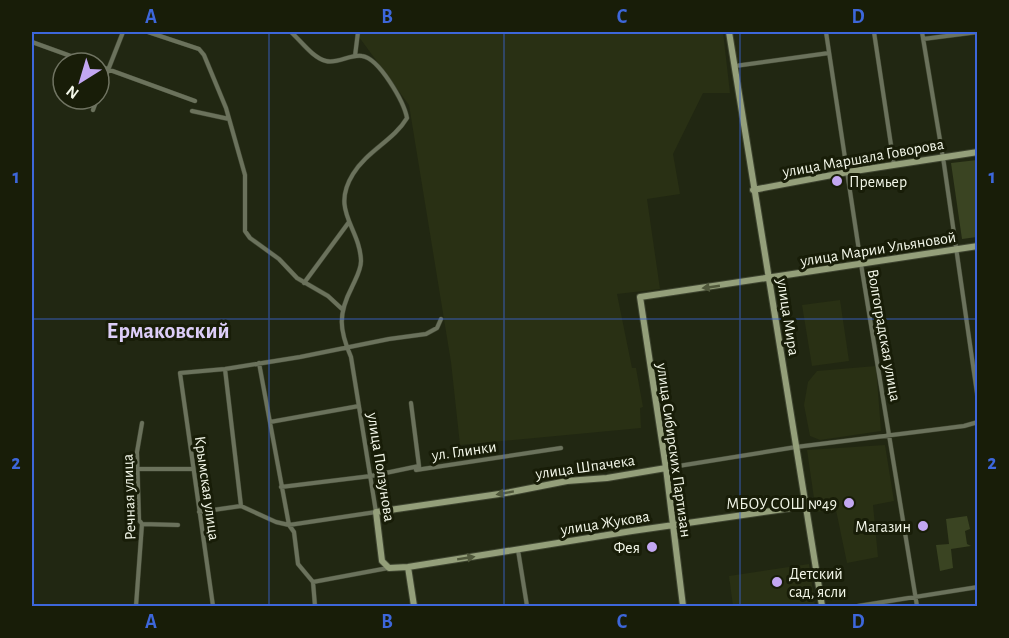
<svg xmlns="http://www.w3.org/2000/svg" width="1009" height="638" viewBox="0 0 1009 638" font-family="'Alegreya Sans',sans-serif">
<rect width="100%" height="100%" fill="#212712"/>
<path fill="#293014" d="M360 32H723L730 93H703L673 154 680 194 647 199 660 289 617 294 632 368H636L643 407 640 408 641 428 460 445 451 362 409 105 359 37Z
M840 300 849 361 812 366 802 305Z
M876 366 881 431 820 440 810 436 804 405 808 382 817 371Z
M885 445 894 501 873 505 878 557 847 563 836 510 816 512 807 450Z
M809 564 815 606H733L729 576Z"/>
<path fill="#3a4422" d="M977 160V237L962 239 951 163Z
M967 516 970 529 965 531 967 544 971 546 951 549 953 568 940 571 936 545 949 544 946 519Z"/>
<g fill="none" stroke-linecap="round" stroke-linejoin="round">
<defs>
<path id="street" d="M148 32 199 49 204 55 226 108 245 175V231L250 238 279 259 297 278 328 296 342 309
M826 32 861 264 917 606
M874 32 894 165
M922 32 944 164 978 400
M923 39 978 32
M32 42 90 63
M355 56 358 32
M99 66 195 101
M735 66 829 53
M99 93 123 32
M93 110 97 99
M192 111 229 119
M304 283 349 222
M259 363 289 525 294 532 298 564 313 582 315 606
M225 369 241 506
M270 422 359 406
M666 468 796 447 964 426 978 422
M137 469H193
M416 470 561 448
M281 487 371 476 419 466 411 403
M199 512 241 506 276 522 289 525 376 512 351 357C339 329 338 314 352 287 356 278 361 270 361 261 360 227 330 211 353 174 367 151 394 140 407 118 404 102 379 58 362 56 350 54 338 64 326 61 313 58 301 41 291 32
M142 524 178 525
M518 550 527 606
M313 582 388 568
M136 606 142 524 139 520 137 452 142 423
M213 606 180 373 225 369 300 357 389 339 426 334 437 328 441 319
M858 606 978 587"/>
<path id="secondary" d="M729 32 822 606
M753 190 848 172 978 152
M666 468 607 478 567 481 506 493 376 512 382 561 389 568 408 567 632 531 806 506
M408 567 414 606
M683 606 666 468 640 297 978 246"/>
</defs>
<use href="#street" stroke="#3e4430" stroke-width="5"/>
<use href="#secondary" stroke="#3e4430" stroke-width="8"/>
<use href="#street" stroke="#6b725c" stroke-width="4"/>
<use href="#secondary" stroke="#949f7a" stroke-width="6"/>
</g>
<defs><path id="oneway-solid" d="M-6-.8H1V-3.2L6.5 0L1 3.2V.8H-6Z" transform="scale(1.5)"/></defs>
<g fill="#50583b">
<use href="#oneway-solid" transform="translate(711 287) rotate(172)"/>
<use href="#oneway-solid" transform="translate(505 493) rotate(170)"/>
<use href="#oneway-solid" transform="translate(466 558) rotate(-9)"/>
</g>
<path fill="none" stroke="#3d67db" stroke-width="1.5" stroke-opacity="0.55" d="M269 32V606M504 32V606M740 32V606M32 319H978"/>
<g fill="#c3a7f2" stroke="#181d08" stroke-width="2">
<circle cx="837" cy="181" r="6"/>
<circle cx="849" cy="503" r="6"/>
<circle cx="923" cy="526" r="6"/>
<circle cx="652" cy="547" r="6"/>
<circle cx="777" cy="582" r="6"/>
</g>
<g text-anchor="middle" stroke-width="6" stroke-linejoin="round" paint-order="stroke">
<g font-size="16" fill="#f3f7e9" stroke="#181d08">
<text transform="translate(863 157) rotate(-10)" y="6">улица Маршала Говорова</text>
<text transform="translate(878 248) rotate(-9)" y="6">улица Марии Ульяновой</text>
<text transform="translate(789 317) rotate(81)" y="6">улица Мира</text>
<text transform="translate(885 335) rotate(80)" y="6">Волгоградская улица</text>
<text transform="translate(464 450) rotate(-8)" y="6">ул. Глинки</text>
<text transform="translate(675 450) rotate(82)" y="6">улица Сибирских Партизан</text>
<text transform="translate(585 466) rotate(-8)" y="6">улица Шпачека</text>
<text transform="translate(382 467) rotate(81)" y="6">улица Ползунова</text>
<text transform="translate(208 488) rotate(82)" y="6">Крымская улица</text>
<text transform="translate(128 497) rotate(-92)" y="6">Речная улица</text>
<text transform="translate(605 522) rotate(-9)" y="6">улица Жукова</text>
</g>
<g font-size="16" fill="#f3f7e9" stroke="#181d08" text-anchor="end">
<text x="849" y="187" text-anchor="start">Премьер</text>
<text x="837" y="509">МБОУ СОШ №49</text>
<text x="911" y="532">Магазин</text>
<text x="640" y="553">Фея</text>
<text x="789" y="579" text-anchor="start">Детский<tspan x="789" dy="18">сад, ясли</tspan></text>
</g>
<g font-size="22" font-weight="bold" fill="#ddcef8" stroke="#181d08">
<text x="168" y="338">Ермаковский</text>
</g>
</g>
<rect width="1009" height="638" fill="none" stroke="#181d08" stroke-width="66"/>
<g transform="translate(81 81) rotate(217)"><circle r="28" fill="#181d08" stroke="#707462" stroke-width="1.5"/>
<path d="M0-4.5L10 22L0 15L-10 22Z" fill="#c3a7f2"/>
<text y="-9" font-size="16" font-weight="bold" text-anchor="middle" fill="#f3f7e9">N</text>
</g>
<rect x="33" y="33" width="943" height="572" fill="none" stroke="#3d67db" stroke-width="2"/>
<g font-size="20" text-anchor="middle" font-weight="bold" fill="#3d67db">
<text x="151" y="23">A</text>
<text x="387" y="23">B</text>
<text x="622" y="23">C</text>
<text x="858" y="23">D</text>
<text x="16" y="183">1</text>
<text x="992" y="183">1</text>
<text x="16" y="469">2</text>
<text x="992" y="469">2</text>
<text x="151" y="628">A</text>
<text x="387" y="628">B</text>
<text x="622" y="628">C</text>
<text x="858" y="628">D</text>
</g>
</svg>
